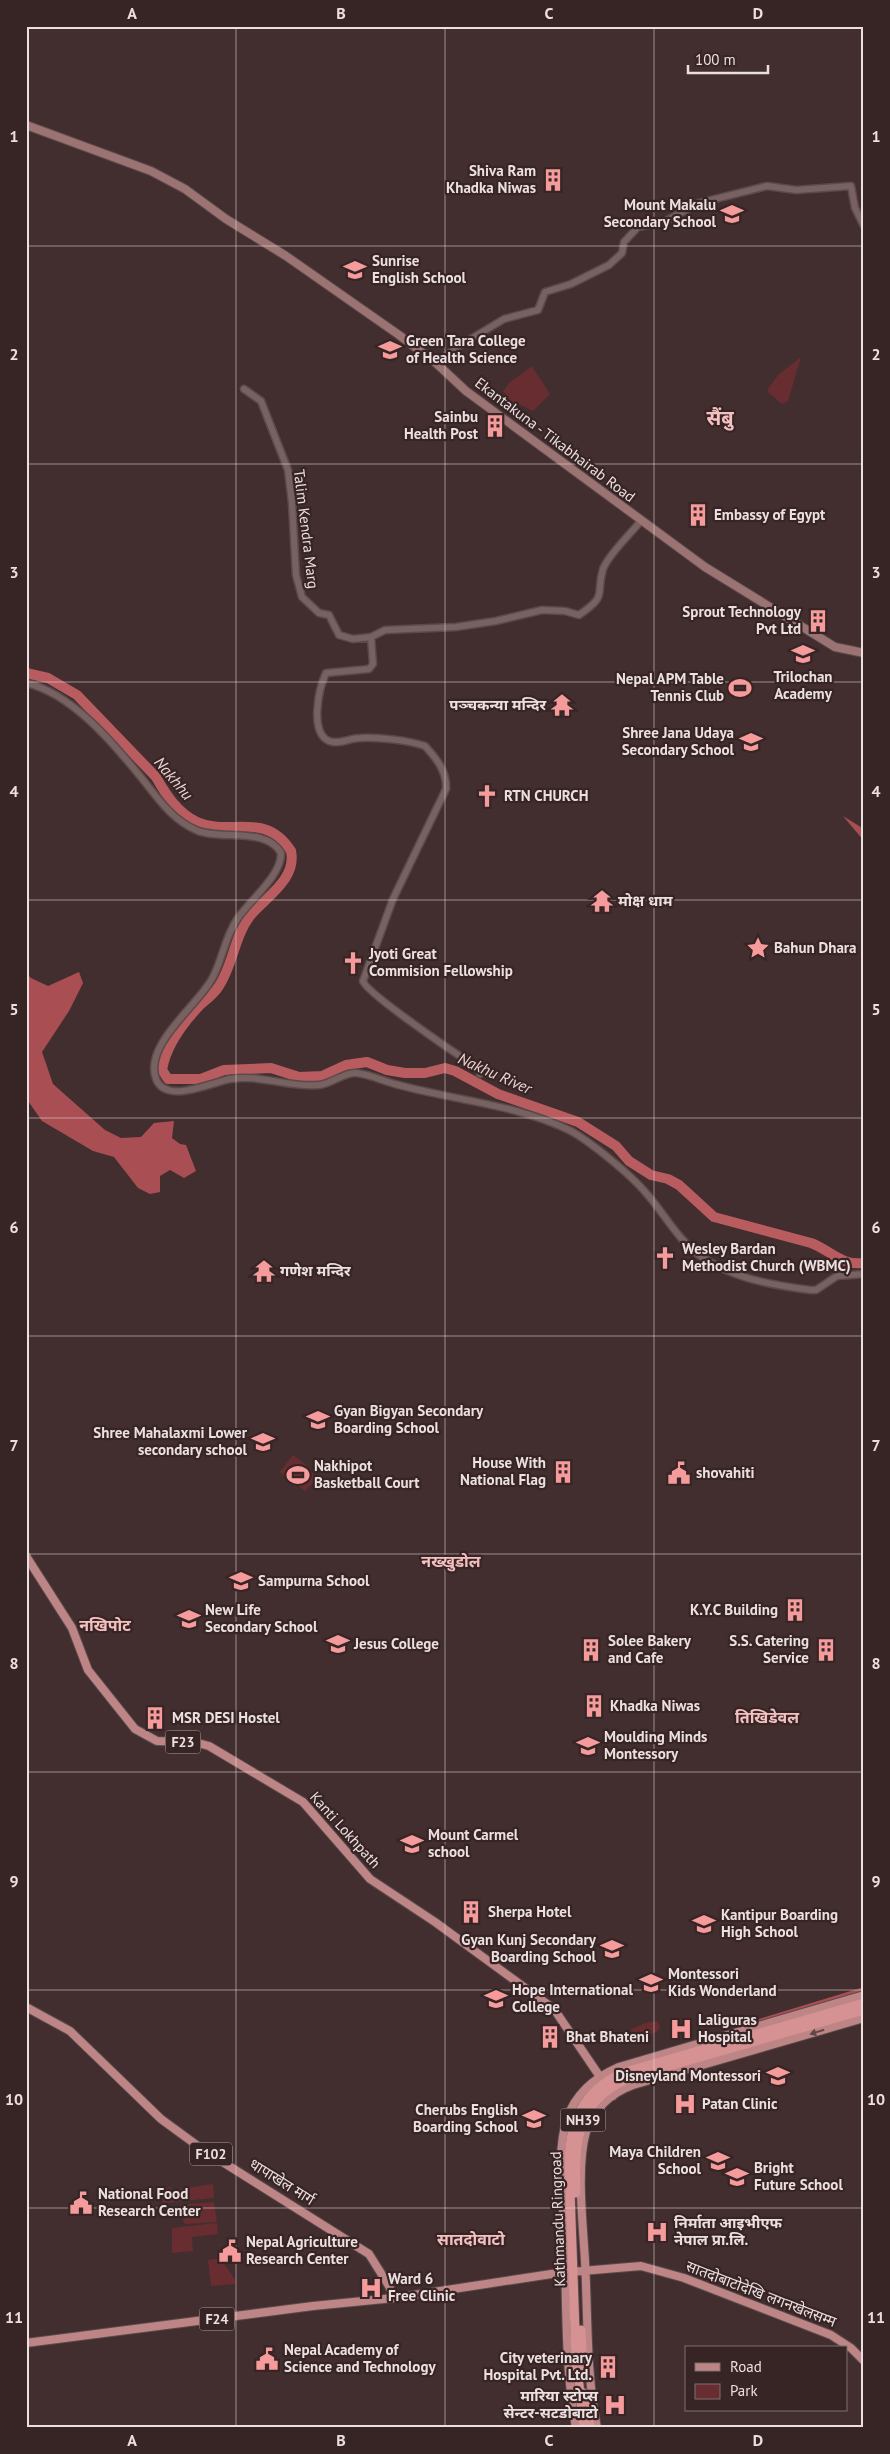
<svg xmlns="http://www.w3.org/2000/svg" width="890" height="2454" viewBox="0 0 890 2454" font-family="'PT Sans','Noto Sans Devanagari',sans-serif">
<rect width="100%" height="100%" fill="#422e2e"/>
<path fill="#682d30" d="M801 357 788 401 782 404 768 392V389L778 375Z
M532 366 550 394 533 411 517 403 513 404 503 391 509 383Z
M293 1455 305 1464 317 1480 305 1491 280 1472Z
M657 2021 660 2027 658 2031 638 2040 632 2037 631 2029 648 2022Z
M213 2184 214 2198 163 2203 161 2189 171 2187 172 2190Z
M214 2202 217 2222 187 2224 184 2223 180 2205Z
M217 2223 218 2234 192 2237 193 2251 172 2253V2228Z
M222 2258C224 2268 235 2275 236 2284L211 2286 208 2260Z"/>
<path fill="#a94e53" d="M843 816 864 829V841Z
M79 972 83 983 69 1011 42 1052 53 1084 105 1130 121 1138 141 1137 154 1123 174 1121 172 1138 180 1144 186 1145 196 1171 184 1178 170 1170 160 1176V1192L150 1194 138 1188 114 1157 93 1151 42 1121 26 1098V973L31 978 48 986Z
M864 1987V1994L759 2021V2019Z"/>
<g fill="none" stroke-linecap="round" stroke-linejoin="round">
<path stroke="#b85c60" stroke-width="10" d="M26 673 48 678 77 695 156 777C166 795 178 813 197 822 230 837 265 810 291 851 297 879 266 897 250 916 234 937 233 965 219 986 214 994 207 999 200 1005 183 1023 166 1045 162 1070L168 1079H201L224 1070 271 1068 299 1077 322 1076 346 1065 367 1062 387 1070 405 1073H425L445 1068 455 1071 498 1094 578 1122 616 1146 629 1161 651 1175 668 1179 679 1185 714 1217 811 1243C830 1250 841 1266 864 1263"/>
<defs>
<path id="tertiary" d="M436 363 459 346 504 319 538 310 545 292 571 284 609 265 622 253 624 242 638 227 664 222 699 203 767 186 796 190 851 186 855 208 864 226
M244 389 261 401 288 470 292 503 296 575 302 597 319 613 329 615 339 635 353 639 371 637 385 630 456 627 496 621 542 610 565 611 579 615C609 594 595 596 603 569 608 555 631 533 640 522
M371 637 373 664 369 669 326 673C319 688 309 732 329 741 339 745 350 738 360 738 377 737 408 740 425 746 436 758 447 771 446 789L393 899 363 981C366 993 463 1059 479 1068L480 1074
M26 683C72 693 115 745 144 781 159 800 173 820 196 830 220 841 266 826 281 853 282 875 250 900 238 918 225 936 223 958 213 977 200 1004 143 1044 156 1079 166 1105 213 1082 230 1079 260 1074 289 1088 319 1085 332 1084 344 1072 356 1073 369 1074 383 1081 395 1084 452 1100 515 1104 569 1130 590 1141 631 1175 646 1193 664 1213 679 1242 702 1257 735 1279 772 1285 811 1290H816L837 1276 864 1274"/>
<path id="secondary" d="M26 125 151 171 185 189 226 219 286 256 399 335 436 363 466 391 705 567 835 647 864 653"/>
<path id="primary" d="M26 1556 72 1628 88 1670 135 1729 157 1741 194 1742 209 1746 303 1802 370 1879 435 1922 554 2009 613 2096
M26 2007 70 2031 161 2119 202 2149 369 2254 389 2286 394 2298
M26 2343 313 2306 394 2298 558 2273 641 2266 684 2278 831 2335 851 2348 864 2361
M576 2428C564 2363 567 2295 564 2230 563 2195 556 2153 567 2119 575 2094 596 2077 619 2067L864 1995
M597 2428C586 2373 588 2316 585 2261 583 2224 576 2167 586 2132 594 2109 611 2093 633 2085L864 2018"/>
<path id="trunk" d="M576 2193C574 2138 577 2097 635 2076L864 2010
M581 2330 583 2372
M584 2393 590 2428
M584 2428 576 2359 569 2162C570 2119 583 2092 622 2073L864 2003"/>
</defs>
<use href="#tertiary" stroke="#5b4a4a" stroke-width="9"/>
<use href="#secondary" stroke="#5b4a4a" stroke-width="10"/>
<use href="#primary" stroke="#5b4a4a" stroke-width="10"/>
<use href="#trunk" stroke="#5b4a4a" stroke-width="11"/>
<use href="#tertiary" stroke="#776161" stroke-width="6"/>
<use href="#secondary" stroke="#9b7373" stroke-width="8"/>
<use href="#primary" stroke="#be8586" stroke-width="8"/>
<use href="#trunk" stroke="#d69192" stroke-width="9"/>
</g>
<defs><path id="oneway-solid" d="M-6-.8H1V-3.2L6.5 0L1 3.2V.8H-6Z" transform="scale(1.25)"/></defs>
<use fill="#664646" href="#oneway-solid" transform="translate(817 2032) rotate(163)"/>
<path fill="none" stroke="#ecdfdf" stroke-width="1" stroke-opacity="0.55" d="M236 26V2428M445 26V2428M654 26V2428M26 246H864M26 464H864M26 682H864M26 900H864M26 1118H864M26 1336H864M26 1554H864M26 1772H864M26 1990H864M26 2208H864"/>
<defs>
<symbol id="building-bare" viewBox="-9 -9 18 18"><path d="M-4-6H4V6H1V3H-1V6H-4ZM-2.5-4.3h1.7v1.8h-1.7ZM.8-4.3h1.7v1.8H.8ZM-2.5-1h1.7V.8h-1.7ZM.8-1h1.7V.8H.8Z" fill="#f59b9c" stroke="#372424" stroke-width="2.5" paint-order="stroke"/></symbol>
<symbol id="school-bare" viewBox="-9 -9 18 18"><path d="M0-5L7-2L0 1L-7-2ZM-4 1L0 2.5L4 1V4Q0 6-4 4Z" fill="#f59b9c" stroke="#372424" stroke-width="2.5" paint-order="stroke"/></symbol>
<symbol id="university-bare" viewBox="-9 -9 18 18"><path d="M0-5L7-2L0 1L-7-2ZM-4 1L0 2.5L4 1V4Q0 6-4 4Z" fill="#f59b9c" stroke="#372424" stroke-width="2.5" paint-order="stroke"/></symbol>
<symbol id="stadium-bare" viewBox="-9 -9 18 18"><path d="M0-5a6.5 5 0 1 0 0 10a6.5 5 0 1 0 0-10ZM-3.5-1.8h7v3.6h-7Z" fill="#f59b9c" stroke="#372424" stroke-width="2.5" paint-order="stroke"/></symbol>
<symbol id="temple-bare" viewBox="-9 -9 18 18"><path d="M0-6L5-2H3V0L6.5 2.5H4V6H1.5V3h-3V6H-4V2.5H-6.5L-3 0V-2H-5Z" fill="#f59b9c" stroke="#372424" stroke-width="2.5" paint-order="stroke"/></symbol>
<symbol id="church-bare" viewBox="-9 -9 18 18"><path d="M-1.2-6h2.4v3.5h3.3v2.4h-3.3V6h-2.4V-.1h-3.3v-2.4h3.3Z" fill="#f59b9c" stroke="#372424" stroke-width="2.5" paint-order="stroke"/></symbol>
<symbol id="sight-bare" viewBox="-9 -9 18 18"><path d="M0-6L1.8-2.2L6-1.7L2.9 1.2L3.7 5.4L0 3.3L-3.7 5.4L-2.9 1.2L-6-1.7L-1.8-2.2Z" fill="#f59b9c" stroke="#372424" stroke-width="2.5" paint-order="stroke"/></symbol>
<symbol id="civic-bare" viewBox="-9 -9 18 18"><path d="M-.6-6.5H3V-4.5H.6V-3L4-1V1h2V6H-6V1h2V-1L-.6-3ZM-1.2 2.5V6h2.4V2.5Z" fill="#f59b9c" stroke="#372424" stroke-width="2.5" paint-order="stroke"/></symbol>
<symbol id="hospital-bare" viewBox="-9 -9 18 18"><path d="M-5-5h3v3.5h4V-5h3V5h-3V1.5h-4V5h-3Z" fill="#f59b9c" stroke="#372424" stroke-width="2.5" paint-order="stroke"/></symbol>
</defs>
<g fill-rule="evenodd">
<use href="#building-bare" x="537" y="164" width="32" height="32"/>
<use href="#school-bare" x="716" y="198" width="32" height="32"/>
<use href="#school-bare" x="339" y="254" width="32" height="32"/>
<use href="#university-bare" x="374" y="334" width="32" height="32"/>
<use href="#building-bare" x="479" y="410" width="32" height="32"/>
<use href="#building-bare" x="682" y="499" width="32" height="32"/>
<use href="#building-bare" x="802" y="605" width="32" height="32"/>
<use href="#school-bare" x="787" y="638" width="32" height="32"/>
<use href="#stadium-bare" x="724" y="672" width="32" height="32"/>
<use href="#temple-bare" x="546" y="689" width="32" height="32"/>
<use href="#school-bare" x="735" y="726" width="32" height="32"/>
<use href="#church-bare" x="471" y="780" width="32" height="32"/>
<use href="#temple-bare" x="586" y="885" width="32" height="32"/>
<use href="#sight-bare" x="742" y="932" width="32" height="32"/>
<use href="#church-bare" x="337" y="947" width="32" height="32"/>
<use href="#church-bare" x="649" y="1242" width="32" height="32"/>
<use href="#temple-bare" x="248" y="1255" width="32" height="32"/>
<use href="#school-bare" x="302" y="1404" width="32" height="32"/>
<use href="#school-bare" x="247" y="1426" width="32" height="32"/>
<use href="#building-bare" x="547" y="1456" width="32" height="32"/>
<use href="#civic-bare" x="663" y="1457" width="32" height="32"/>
<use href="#stadium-bare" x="282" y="1459" width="32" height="32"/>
<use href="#school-bare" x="225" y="1565" width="32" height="32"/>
<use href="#building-bare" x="779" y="1594" width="32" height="32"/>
<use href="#school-bare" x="173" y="1603" width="32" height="32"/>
<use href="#university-bare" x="322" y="1628" width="32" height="32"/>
<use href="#building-bare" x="575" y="1634" width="32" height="32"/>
<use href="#building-bare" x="810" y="1634" width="32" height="32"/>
<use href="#building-bare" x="578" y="1690" width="32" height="32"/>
<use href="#building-bare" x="139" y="1702" width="32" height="32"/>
<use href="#school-bare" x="572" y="1730" width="32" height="32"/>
<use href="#school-bare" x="396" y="1828" width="32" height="32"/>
<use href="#building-bare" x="455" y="1896" width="32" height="32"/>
<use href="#school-bare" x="688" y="1908" width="32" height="32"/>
<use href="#school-bare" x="596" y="1933" width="32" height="32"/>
<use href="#school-bare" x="635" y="1967" width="32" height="32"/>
<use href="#university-bare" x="480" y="1983" width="32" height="32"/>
<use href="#hospital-bare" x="665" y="2013" width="32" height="32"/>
<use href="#building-bare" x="534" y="2021" width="32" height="32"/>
<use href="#school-bare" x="762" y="2060" width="32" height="32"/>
<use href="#hospital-bare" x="669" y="2088" width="32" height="32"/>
<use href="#school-bare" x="518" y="2103" width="32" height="32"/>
<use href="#school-bare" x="702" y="2145" width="32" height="32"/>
<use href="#school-bare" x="721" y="2161" width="32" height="32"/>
<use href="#civic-bare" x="65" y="2187" width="32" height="32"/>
<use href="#hospital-bare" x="641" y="2216" width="32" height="32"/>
<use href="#civic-bare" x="214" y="2235" width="32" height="32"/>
<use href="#hospital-bare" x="355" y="2272" width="32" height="32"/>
<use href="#civic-bare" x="251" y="2343" width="32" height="32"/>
<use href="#building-bare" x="592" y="2351" width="32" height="32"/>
<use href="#hospital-bare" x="599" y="2389" width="32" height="32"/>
</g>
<g text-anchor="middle" stroke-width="4.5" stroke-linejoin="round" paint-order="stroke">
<g fill="#372424" stroke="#b6a7a7" stroke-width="1">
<rect x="165.5" y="1730.5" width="35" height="23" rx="4"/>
<rect x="560.5" y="2108.5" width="45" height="23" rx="4"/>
<rect x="190" y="2142.5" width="42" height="23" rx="4"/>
<rect x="199.5" y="2307.5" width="35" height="23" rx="4"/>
</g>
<g font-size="14" font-weight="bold" fill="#ecdfdf">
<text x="183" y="1747">F23</text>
<text x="583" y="2125">NH39</text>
<text x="211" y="2159">F102</text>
<text x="217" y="2324">F24</text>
</g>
<g font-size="15" font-weight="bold" fill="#ecdfdf" stroke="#372424" text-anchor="start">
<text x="536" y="176" text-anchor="end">Shiva Ram<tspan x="536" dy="17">Khadka Niwas</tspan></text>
<text x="716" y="210" text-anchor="end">Mount Makalu<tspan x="716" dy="17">Secondary School</tspan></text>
<text x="372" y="266">Sunrise<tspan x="372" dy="17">English School</tspan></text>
<text x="406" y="346">Green Tara College<tspan x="406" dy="17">of Health Science</tspan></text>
<text x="478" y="422" text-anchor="end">Sainbu<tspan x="478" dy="17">Health Post</tspan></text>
<text x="714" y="520">Embassy of Egypt</text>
<text x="801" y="617" text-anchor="end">Sprout Technology<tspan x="801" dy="17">Pvt Ltd</tspan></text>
<text x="803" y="682" text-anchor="middle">Trilochan<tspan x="803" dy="17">Academy</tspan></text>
<text x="724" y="684" text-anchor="end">Nepal APM Table<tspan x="724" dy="17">Tennis Club</tspan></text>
<text x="546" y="710" text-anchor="end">पञ्चकन्या मन्दिर</text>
<text x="734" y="738" text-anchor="end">Shree Jana Udaya<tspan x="734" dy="17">Secondary School</tspan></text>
<text x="504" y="801">RTN CHURCH</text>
<text x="618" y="906">मोक्ष धाम</text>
<text x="774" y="953">Bahun Dhara</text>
<text x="369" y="959">Jyoti Great<tspan x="369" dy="17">Commision Fellowship</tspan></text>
<text x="682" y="1254">Wesley Bardan<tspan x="682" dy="17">Methodist Church (WBMC)</tspan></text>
<text x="280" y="1276">गणेश मन्दिर</text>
<text x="334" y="1416">Gyan Bigyan Secondary<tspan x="334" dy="17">Boarding School</tspan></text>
<text x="247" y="1438" text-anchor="end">Shree Mahalaxmi Lower<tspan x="247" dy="17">secondary school</tspan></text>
<text x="546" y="1468" text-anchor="end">House With<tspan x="546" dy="17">National Flag</tspan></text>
<text x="314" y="1471">Nakhipot<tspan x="314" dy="17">Basketball Court</tspan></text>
<text x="696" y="1478">shovahiti</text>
<text x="258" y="1586">Sampurna School</text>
<text x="205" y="1615">New Life<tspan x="205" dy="17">Secondary School</tspan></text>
<text x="778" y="1615" text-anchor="end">K.Y.C Building</text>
<text x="608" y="1646">Solee Bakery<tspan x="608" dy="17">and Cafe</tspan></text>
<text x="809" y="1646" text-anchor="end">S.S. Catering<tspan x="809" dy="17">Service</tspan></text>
<text x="354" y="1649">Jesus College</text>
<text x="610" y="1711">Khadka Niwas</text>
<text x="172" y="1723">MSR DESI Hostel</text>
<text x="604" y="1742">Moulding Minds<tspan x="604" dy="17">Montessory</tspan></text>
<text x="428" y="1840">Mount Carmel<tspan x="428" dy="17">school</tspan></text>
<text x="488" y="1917">Sherpa Hotel</text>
<text x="721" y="1920">Kantipur Boarding<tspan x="721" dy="17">High School</tspan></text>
<text x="596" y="1945" text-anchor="end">Gyan Kunj Secondary<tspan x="596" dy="17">Boarding School</tspan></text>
<text x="668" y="1979">Montessori<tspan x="668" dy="17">Kids Wonderland</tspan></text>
<text x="512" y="1995">Hope International<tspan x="512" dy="17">College</tspan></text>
<text x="698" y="2025">Laliguras<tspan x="698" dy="17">Hospital</tspan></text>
<text x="566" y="2042">Bhat Bhateni</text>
<text x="761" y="2081" text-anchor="end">Disneyland Montessori</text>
<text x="702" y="2109">Patan Clinic</text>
<text x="518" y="2115" text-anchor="end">Cherubs English<tspan x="518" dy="17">Boarding School</tspan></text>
<text x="701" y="2157" text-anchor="end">Maya Children<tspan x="701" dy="17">School</tspan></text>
<text x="754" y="2173">Bright<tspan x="754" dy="17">Future School</tspan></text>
<text x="98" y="2199">National Food<tspan x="98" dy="17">Research Center</tspan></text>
<text x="674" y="2228">निर्माता आइभीएफ<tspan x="674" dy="17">नेपाल प्रा.लि.</tspan></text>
<text x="246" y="2247">Nepal Agriculture<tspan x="246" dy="17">Research Center</tspan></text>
<text x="388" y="2284">Ward 6<tspan x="388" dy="17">Free Clinic</tspan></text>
<text x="284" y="2355">Nepal Academy of<tspan x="284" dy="17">Science and Technology</tspan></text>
<text x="592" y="2363" text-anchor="end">City veterinary<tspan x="592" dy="17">Hospital Pvt. Ltd.</tspan></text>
<text x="598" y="2401" text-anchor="end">मारिया स्टोप्स<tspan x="598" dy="17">सेन्टर-सटडोबाटो</tspan></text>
</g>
<g font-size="15" fill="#ecdfdf" stroke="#372424">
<text transform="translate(555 440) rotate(37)" y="5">Ekantakuna - Tikabhairab Road</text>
<text transform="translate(306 529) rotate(83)" y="5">Talim Kendra Marg</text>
<text transform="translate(345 1830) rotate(48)" y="5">Kanti Lokhpath</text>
<text transform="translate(282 2182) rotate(32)" y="5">धापाखेल मार्ग</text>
<text transform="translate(558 2219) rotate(-92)" y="5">Kathmandu Ringroad</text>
<text transform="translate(761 2294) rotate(21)" y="5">सातदोबाटोदेखि लगनखेलसम्म</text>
</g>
<g font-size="16" font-style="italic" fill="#edd3d2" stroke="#372424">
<text transform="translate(174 778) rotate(50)" y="6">Nakhhu</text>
<text transform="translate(495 1073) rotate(24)" y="6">Nakhu River</text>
</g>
<g font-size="16" font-weight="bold" fill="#f4c0c0" stroke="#372424">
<text x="451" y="1567">नख्खुडोल</text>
<text x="105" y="1631">नखिपोट</text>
<text x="767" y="1723">तिखिडेवल</text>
<text x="471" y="2245">सातदोवाटो</text>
</g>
<g font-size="20" font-weight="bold" fill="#f4c0c0" stroke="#372424">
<text x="720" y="425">सैंबु</text>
</g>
</g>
<rect width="890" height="2454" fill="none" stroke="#372424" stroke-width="55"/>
<rect x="685" y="2346" width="162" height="65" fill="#372424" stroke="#7f6f6f"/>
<rect x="695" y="2363" width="25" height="8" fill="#be8586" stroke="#7f6f6f"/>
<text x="730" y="2372" font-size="15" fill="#ecdfdf">Road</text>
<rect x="695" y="2384" width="25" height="15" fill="#682d30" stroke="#7f6f6f"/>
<text x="730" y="2396" font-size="15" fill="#ecdfdf">Park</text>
<path d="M688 65v8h80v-8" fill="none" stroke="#ecdfdf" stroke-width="2.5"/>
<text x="695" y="65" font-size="15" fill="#ecdfdf" stroke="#372424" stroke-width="4" paint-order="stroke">100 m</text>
<rect x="28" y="28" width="834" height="2398" fill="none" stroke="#ecdfdf" stroke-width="2"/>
<g font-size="16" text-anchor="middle" font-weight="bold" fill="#ecdfdf">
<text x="132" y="19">A</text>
<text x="341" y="19">B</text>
<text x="549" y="19">C</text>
<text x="758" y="19">D</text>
<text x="14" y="142">1</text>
<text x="876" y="142">1</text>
<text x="14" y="360">2</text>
<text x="876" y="360">2</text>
<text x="14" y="578">3</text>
<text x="876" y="578">3</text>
<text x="14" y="797">4</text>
<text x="876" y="797">4</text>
<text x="14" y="1015">5</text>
<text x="876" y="1015">5</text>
<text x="14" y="1233">6</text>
<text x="876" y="1233">6</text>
<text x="14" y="1451">7</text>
<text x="876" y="1451">7</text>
<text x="14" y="1669">8</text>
<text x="876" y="1669">8</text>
<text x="14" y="1887">9</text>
<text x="876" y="1887">9</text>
<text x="14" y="2105">10</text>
<text x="876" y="2105">10</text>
<text x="14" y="2323">11</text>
<text x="876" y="2323">11</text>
<text x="132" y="2446">A</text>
<text x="341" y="2446">B</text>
<text x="549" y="2446">C</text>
<text x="758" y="2446">D</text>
</g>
</svg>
